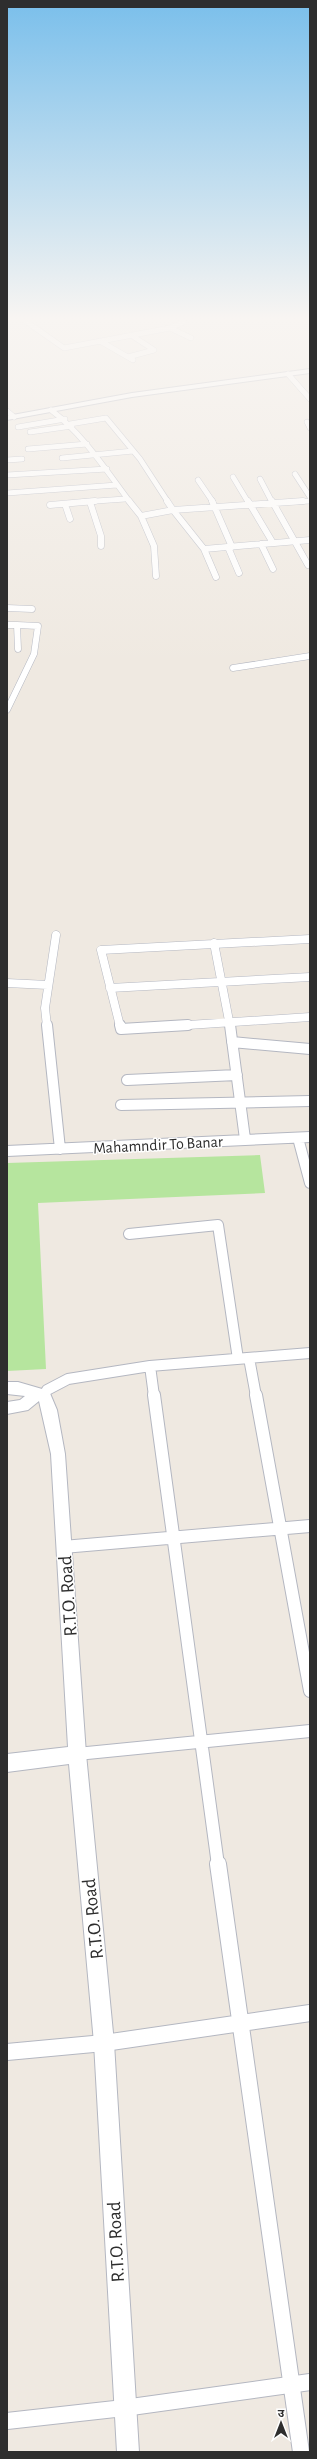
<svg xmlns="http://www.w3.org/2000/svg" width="317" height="2459" viewBox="0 0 317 2459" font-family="'Alegreya Sans','Noto Sans Devanagari',sans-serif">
<rect width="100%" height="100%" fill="#efe9e1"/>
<path fill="#b6e59e" d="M260 1155 265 1193 38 1203 46 1369 7 1371V1163Z"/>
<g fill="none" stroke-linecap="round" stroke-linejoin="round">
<defs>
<path id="minor-far5" d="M24 320 64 348 170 328 184 322 181 320
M170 328 191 338
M100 341 133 360
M128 357 154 350 131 335
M288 374 310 399
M51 410C84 435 105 469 130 502
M7 411 14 417
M307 422 310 428
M70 424 106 418 140 459 168 502
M18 427 65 419
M30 432 72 426
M28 449 87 444
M62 458 133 451
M7 460 22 459
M295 474 310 497
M7 475 107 469
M233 477 248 502
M260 479 272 502
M198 480 213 502
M7 493 117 485
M82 502 125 499
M288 502 310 501"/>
<path id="minor-far4" d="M129 501 141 516 173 510 204 549 310 540
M167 501 173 510 303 501
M212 501 232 547
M248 501 273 543
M272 501 308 565
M90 502 101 536V546
M65 504 70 519
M50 505 95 501
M141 516 154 546 156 576
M261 544 273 569
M228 547 239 573
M204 549 216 577
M7 608 32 609
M7 625H17L18 649
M233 668 310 656
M7 710 34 654 38 626 17 625"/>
<path id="minor-far3" d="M214 943 230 1026
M7 983 48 985
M110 988 310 977
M47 1026 45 1008 56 935
M120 1026 101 950 310 939
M173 1026 310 1017"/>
<path id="minor-far2" d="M47 1025 60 1149
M120 1025 121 1029 188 1025
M230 1025 245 1139
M232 1042 310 1049
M127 1080 237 1075
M121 1105 310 1101
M298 1138 310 1183
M7 1151 310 1137
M129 1234 218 1225 238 1359
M249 1358 256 1396
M150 1366 154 1396
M44 1395 47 1390 68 1379 150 1366 310 1353"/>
<path id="minor-far1" d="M154 1395 218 1865
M256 1395 310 1691
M63 1547 310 1526
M77 1754 310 1731"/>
<path id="minor" d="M218 1864 301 2452
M7 2052 104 2043 310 2013
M7 2421 124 2408 310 2382"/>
<path id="tertiary" d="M310 369V373L132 397 7 420V416L132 393Z
M7 1382H18L49 1391 57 1410 65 1454 86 1754 114 2043 139 2452H117L94 2043 69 1764 7 1772V1754L68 1747 51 1454 39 1401 28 1410 7 1414V1402L20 1400 25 1396 7 1394Z"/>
</defs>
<use href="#minor-far5" stroke="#b4b7c1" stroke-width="6"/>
<use href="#minor-far4" stroke="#b4b7c1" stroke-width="7"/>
<use href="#minor-far3" stroke="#b4b7c1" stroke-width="9"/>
<use href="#minor-far2" stroke="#b4b7c1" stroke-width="12"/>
<use href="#minor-far1" stroke="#b4b7c1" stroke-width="14"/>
<use href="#minor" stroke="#b4b7c1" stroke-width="18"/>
<use href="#tertiary" stroke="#b4b7c1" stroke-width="2"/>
<use href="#minor-far5" stroke="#fff" stroke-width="5"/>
<use href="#minor-far4" stroke="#fff" stroke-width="6"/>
<use href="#minor-far3" stroke="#fff" stroke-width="8"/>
<use href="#minor-far2" stroke="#fff" stroke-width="10"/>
<use href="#minor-far1" stroke="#fff" stroke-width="12"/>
<use href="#minor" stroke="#fff" stroke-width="16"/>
<use href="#tertiary" fill="#fff" fill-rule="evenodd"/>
</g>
<linearGradient id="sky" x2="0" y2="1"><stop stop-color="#7abfeb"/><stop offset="0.48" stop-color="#f8f5f2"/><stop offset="1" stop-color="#f8f5f2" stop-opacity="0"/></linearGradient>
<rect width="317" height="664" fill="url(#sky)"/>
<g text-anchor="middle" stroke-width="3" stroke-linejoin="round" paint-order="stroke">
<g font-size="16" fill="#2e2e2e" stroke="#fff">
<text transform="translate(158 1144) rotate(-3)" y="6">Mahamndir To Banar</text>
</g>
<g font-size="19" fill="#2e2e2e" stroke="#fff">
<text transform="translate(67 1596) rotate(-94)" y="7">R.T.O. Road</text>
<text transform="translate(92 1919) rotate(-96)" y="7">R.T.O. Road</text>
<text transform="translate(115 2242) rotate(-93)" y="7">R.T.O. Road</text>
</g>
</g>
<rect width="317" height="2459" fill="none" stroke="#2e2e2e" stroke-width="16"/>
<g transform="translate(281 2423)" stroke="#ffffff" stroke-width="3" paint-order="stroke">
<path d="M0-3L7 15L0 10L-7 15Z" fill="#2e2e2e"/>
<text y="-6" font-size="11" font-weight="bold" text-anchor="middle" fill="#2e2e2e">उ</text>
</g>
</svg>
